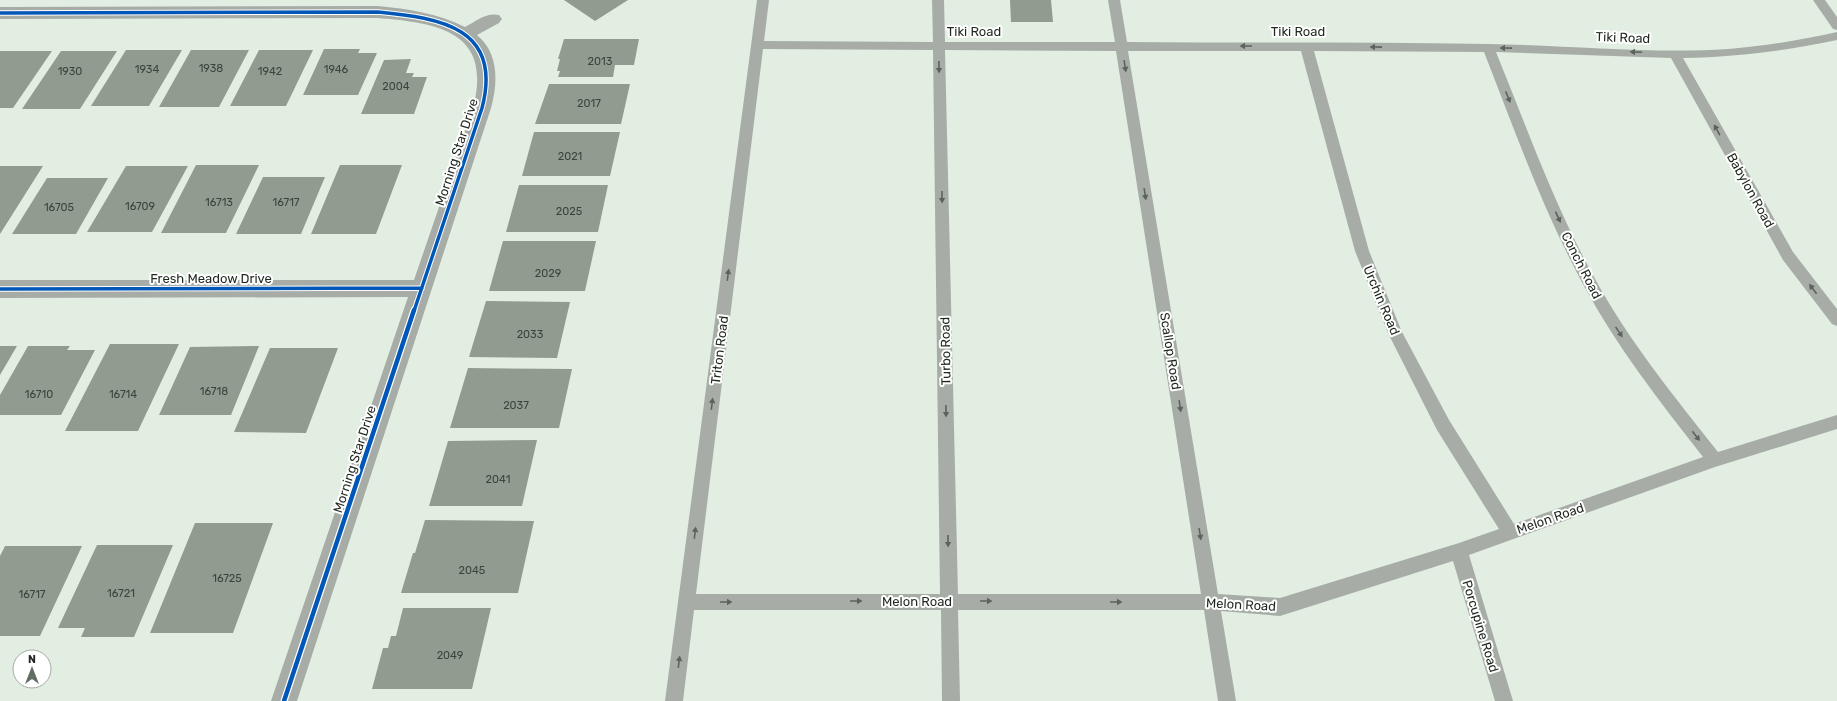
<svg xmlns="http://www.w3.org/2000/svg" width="1837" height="701" viewBox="0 0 1837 701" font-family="Rubik,sans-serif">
<rect width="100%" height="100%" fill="#e2eee2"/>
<path fill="#909c90" d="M564 0H628L595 21Z
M1010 0H1051L1053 22H1011Z
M564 39H639L634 65H615L613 77H558L560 71H557L560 59H558Z
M324 49H360L358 53H377L358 95H303Z
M126 50H182L149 106H91Z
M191 50H249L219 107H159Z
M259 50H313L286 106H230Z
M0 51H52L13 108H0Z
M61 51H117L80 109H22Z
M411 59 406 73H414L412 77H427L414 114H361L384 60Z
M549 84H630L621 124H535Z
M534 132H620L610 176H522Z
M196 165H259L226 233H161Z
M340 165H402L376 234H311Z
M0 166H43L0 234Z
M126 166H188L152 232H87Z
M263 177H325L301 234H236Z
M47 178H108L76 234H12Z
M519 185H608L598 232H506Z
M503 241H596L585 291H489Z
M486 301 570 302 557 358 469 357Z
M110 344H179L138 431H65Z
M0 346H17L0 375Z
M28 346H70L67 350H95L61 415H0V395Z
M259 346 231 415H159L190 347Z
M270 348H338L306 433 234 432Z
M468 368 572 369 559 428H450Z
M537 440 522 506H429L448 441Z
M425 520 534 521 518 593H401L413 553H415Z
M195 523H273L233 633H150Z
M97 545H173L134 637H81L85 628H58Z
M5 546H82L40 636H0V556Z
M403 608H491L472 689H372L383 648H388L391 636H396Z"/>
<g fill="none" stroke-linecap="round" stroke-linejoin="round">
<path fill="#a7aca7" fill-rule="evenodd" d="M757 0H769L764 41 933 42 932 0H944L945 42H1115L1108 0H1120L1127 42C1248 43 1367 42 1488 44 1567 45 1649 54 1728 49 1765 46 1801 40 1837 32V40C1785 51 1737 57 1683 58L1793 252 1837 309V326L1832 324 1783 260 1671 58 1496 52C1527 128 1554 205 1594 277 1628 340 1674 396 1718 452L1837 415V429L1715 467 1469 555 1513 701H1495L1453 561 1280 616 1221 611 1236 701H1218L1204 610H958L960 701H942L941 610H694L683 701H665ZM763 49 933 50 940 594H696ZM945 50 1116 51 1201 594H958ZM1128 51H1301L1355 251 1388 333 1437 430 1499 529 1459 543 1280 598 1218 594ZM1314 51 1484 52C1515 131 1543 211 1584 286 1617 347 1660 402 1703 457L1514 524 1449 420 1402 332 1369 251Z
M1813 0H1825L1837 17V30L1833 29Z"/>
<path fill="#a7aca7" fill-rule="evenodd" d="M378 6C408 9 437 13 465 27 476 21 487 12 499 15L502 19 499 23 477 35C499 53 498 83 491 108L297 701H271L408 297 0 298V280H414L473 108C493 32 439 23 378 18L0 19V7Z"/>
<defs>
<path id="cycleway-far1" d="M0 13 378 12C441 18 503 28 482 108L414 311
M0 289 422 288"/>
<path id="cycleway" d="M284 701 414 310"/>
</defs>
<use href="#cycleway-far1" stroke="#fff" stroke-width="5.5"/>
<use href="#cycleway" stroke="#fff" stroke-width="7"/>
<use href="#cycleway-far1" stroke="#0057b8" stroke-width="3.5"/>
<use href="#cycleway" stroke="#0057b8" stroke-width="4.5"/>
</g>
<defs><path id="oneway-solid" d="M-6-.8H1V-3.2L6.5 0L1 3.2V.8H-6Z"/></defs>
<g fill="#5c635c">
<use href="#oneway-solid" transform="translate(1246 46) rotate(-180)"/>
<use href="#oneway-solid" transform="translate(1376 47) rotate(-179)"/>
<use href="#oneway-solid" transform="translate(1506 48) rotate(-179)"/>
<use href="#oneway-solid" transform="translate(1636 52) rotate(-178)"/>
<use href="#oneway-solid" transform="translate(1125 66) rotate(81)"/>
<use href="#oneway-solid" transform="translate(939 67) rotate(89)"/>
<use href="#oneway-solid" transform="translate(1508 97) rotate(68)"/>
<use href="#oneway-solid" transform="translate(1717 130) rotate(-119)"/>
<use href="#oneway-solid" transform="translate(1145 194) rotate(81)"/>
<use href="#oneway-solid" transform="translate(942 197) rotate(89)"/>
<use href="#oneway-solid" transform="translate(1558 217) rotate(65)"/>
<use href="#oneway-solid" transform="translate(728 275) rotate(-83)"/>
<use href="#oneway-solid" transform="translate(1813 289) rotate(-127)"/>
<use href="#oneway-solid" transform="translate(1619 332) rotate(56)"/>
<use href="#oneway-solid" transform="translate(712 404) rotate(-83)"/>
<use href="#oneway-solid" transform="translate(1180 406) rotate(81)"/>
<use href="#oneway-solid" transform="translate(946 411) rotate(89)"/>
<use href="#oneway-solid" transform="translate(1696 436) rotate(52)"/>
<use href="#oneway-solid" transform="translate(695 533) rotate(-83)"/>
<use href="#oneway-solid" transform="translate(1200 534) rotate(81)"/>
<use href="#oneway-solid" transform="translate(948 541) rotate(89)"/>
<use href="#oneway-solid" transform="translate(856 601)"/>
<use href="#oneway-solid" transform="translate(986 601)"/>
<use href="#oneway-solid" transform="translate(726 602)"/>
<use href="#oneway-solid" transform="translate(1116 602)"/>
<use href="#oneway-solid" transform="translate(679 662) rotate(-83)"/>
</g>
<g text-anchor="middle" stroke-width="4" stroke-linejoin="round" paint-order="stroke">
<g font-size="11" fill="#3b443b">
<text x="600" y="65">2013</text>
<text x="211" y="72">1938</text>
<text x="147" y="73">1934</text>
<text x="336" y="73">1946</text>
<text x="70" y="75">1930</text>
<text x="270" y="75">1942</text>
<text x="396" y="90">2004</text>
<text x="589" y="107">2017</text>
<text x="570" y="160">2021</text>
<text x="219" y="206">16713</text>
<text x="286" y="206">16717</text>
<text x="140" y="210">16709</text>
<text x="59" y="211">16705</text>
<text x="569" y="215">2025</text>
<text x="548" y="277">2029</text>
<text x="530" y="338">2033</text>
<text x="214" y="395">16718</text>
<text x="39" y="398">16710</text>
<text x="123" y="398">16714</text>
<text x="516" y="409">2037</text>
<text x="498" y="483">2041</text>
<text x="472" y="574">2045</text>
<text x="227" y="582">16725</text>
<text x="121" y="597">16721</text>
<text x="32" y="598">16717</text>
<text x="450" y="659">2049</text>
</g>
<g font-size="13" fill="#1f271f" stroke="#fff">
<text x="974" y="36">Tiki Road</text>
<text x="1298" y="36">Tiki Road</text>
<text transform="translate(1623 37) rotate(2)" y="5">Tiki Road</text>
<text transform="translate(456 152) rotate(-72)" y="5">Morning Star Drive</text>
<text transform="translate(1751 190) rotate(61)" y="5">Babylon Road</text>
<text transform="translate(1582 265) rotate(63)" y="5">Conch Road</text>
<text x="211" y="283">Fresh Meadow Drive</text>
<text transform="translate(1382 300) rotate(67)" y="5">Urchin Road</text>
<text transform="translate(719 350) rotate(-83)" y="5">Triton Road</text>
<text transform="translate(945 351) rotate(-91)" y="5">Turbo Road</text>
<text transform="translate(1171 351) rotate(81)" y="5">Scallop Road</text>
<text transform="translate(354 459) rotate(-72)" y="5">Morning Star Drive</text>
<text transform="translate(1550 518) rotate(-19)" y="5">Melon Road</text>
<text x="917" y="606">Melon Road</text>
<text transform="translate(1241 604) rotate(3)" y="5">Melon Road</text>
<text transform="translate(1481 626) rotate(73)" y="5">Porcupine Road</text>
</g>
</g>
<g transform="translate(32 669)"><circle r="19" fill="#ffffff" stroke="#a5a9a5"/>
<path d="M0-3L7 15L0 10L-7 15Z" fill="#636d63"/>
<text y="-6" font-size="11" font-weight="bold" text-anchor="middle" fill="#1f271f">N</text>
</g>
</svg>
